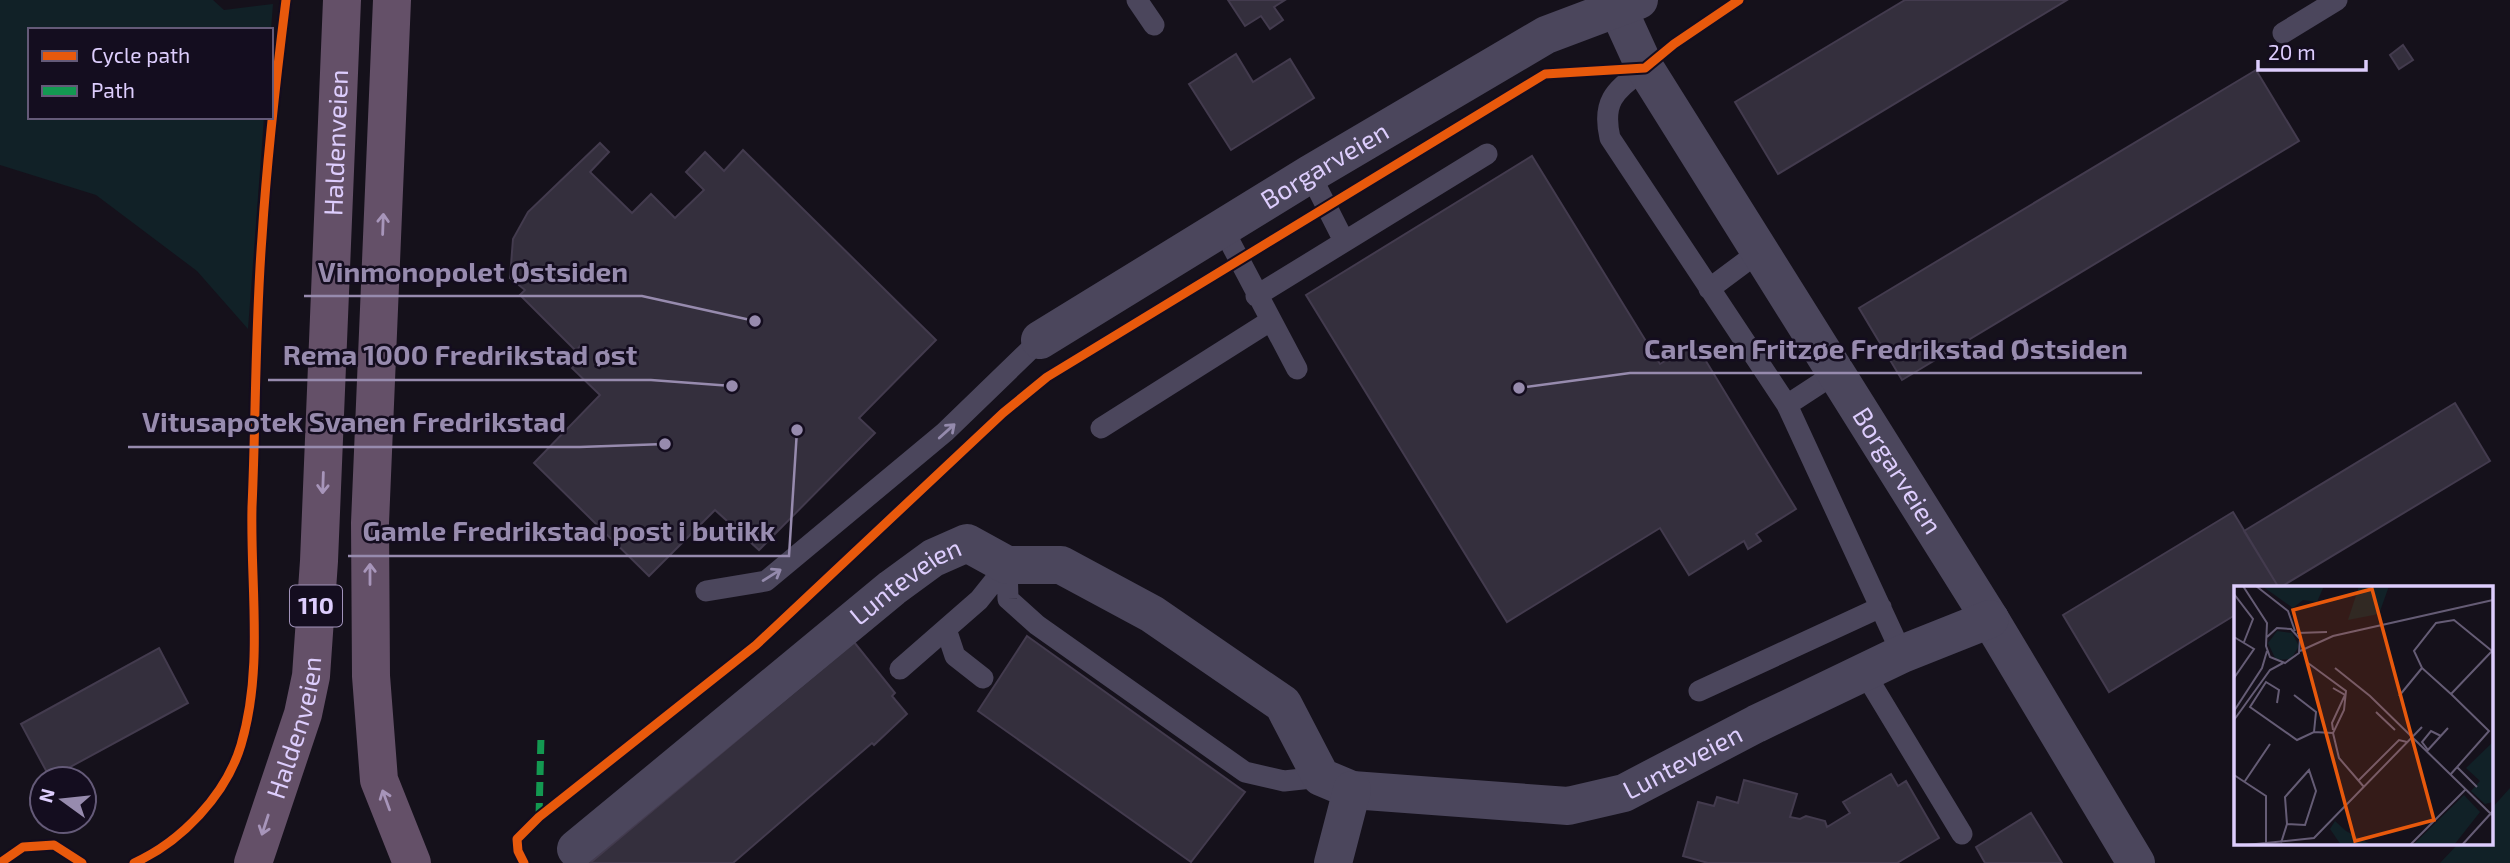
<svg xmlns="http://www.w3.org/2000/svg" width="2510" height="863" viewBox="0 0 2510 863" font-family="'Exo 2',sans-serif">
<rect width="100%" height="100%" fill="#15111b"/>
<path fill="#112127" d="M0 0H213L224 10 273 4 271 30H30V117H264L248 329 197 271 96 195 0 165Z
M2510 788V863H2440L2458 844H2491V809Z"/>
<path fill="#342f3d" stroke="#433b4e" stroke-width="2" d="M1228 0H1285L1274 7 1283 20 1270 29 1261 16 1245 26Z
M1905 0H2067L1778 174 1735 102Z
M2403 45 2413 60 2399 69 2390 55Z
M1236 54 1253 82 1290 59 1314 98 1231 150 1189 84Z
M2256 70 2299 141 1902 380 1859 308Z
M600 143 609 152 590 172 632 213 651 194 675 218 704 190 686 172 705 152 724 171 743 150 936 340 859 418 875 433 759 550 715 510 649 576 534 463 600 395 572 368 588 352 581 345 576 351 520 295 525 290 510 278 513 239 528 212Z
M1532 156 1660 364 1695 343 1796 509 1756 534 1761 541 1748 549 1744 541 1689 575 1660 528 1507 622 1306 295Z
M2455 403 2490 461 2279 588 2244 531Z
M2233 512 2279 588H2235V615L2109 692 2063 615Z
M1027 636 1245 792 1191 862 978 711Z
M854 642 895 693 892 696 907 714 874 745 872 743 733 863H590Z
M159 648 188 703 50 778 21 724Z
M1891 774 1898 786 1906 781 1939 838 1897 863H1708L1683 856 1698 802 1714 806 1717 797 1738 803 1744 780 1797 794 1790 817 1800 819 1806 816 1825 821 1827 827 1850 813 1843 802Z
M2031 813 2062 863H1985L1976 847Z"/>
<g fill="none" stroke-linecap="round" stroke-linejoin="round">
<path stroke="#4b465c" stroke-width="21" d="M1137 0 1154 25
M2283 33 2337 0
M1645 68C1617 90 1601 99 1610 138L1787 405 1902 654
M1310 174 1344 241
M1222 227 1297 369
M1709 289 1760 251
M1256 296 1487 154
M1787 405 1836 373
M1101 428 1270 321
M1007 565 1008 599 1037 625 1245 772 1284 781 1321 777
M706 591 766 581 945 432 1040 340
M946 629 955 656 983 678
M900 669 979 600 1007 565
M1864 672 1962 834
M1699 691 1881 607"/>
<g stroke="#4b465c" stroke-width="38">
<path id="s1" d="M1614 0 1645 68 1990 619 2136 863"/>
<path id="s2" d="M1040 340 1310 174 1546 35 1639 0"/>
<path id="s3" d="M576 849 892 588 933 558 967 543 1007 565H1061L1152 614 1283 704 1321 777 1352 790 1568 806 1624 793 1756 724 1902 654 1990 619"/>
<path d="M1333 863 1352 790"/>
</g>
<g stroke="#645068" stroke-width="38">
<path d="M392 0 370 523 371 676 379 780 412 863"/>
<path id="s4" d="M253 863 303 714 311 676 319 561 342 0"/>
</g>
<path stroke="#139951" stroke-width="7" stroke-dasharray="14 7" stroke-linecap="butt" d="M539 817 541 736"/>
<defs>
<path id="cycleway" d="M0 863 23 847 54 845 82 863
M134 863C181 842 226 795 241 745 264 668 250 585 252 507 256 417 255 327 262 237 267 158 276 79 286 0
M524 863 518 851 517 839 539 817 756 645 1003 413 1047 377 1545 74 1645 68 1674 44 1739 0"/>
</defs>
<use href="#cycleway" stroke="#140d1f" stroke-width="13"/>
<use href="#cycleway" stroke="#e8590c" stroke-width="9"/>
</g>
<defs><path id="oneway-shaft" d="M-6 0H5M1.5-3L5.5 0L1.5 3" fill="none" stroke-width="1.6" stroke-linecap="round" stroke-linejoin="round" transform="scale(1.75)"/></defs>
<g stroke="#a795ba">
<use href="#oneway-shaft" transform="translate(383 224) rotate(-88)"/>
<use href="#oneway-shaft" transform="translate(323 483) rotate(92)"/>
<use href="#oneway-shaft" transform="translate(370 574) rotate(-90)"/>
<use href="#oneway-shaft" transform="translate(386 800) rotate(-110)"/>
<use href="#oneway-shaft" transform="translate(265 825) rotate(108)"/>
</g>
<g stroke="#948aac">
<use href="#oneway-shaft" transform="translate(947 431) rotate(-42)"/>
<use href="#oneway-shaft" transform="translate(772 575) rotate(-32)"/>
</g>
<g text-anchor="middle" stroke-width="5" stroke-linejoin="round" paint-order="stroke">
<rect fill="#140d1f" stroke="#a193ba" stroke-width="2" x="290" y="585.5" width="52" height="41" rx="5"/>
<g font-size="24" font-weight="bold" fill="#ddcdfd">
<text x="316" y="614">110</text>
</g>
<g font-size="26" fill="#ddcdfd" stroke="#140d1f">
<text dy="9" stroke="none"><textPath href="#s4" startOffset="730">Haldenveien</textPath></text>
<text dy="9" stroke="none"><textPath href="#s2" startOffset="334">Borgarveien</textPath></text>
<text dy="9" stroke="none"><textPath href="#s1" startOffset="550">Borgarveien</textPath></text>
<text dy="9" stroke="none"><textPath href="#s3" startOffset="425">Lunteveien</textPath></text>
<text dy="9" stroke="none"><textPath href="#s4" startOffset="142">Haldenveien</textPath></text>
<text dy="9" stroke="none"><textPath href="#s3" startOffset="1316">Lunteveien</textPath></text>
</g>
</g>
<g transform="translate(2234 586)">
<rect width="259" height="259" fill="#15111b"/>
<path d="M28 0H90L83 16 69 14 59 22ZM125 0H155L145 28 114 34ZM43 45 58 47 65 60 57 73 42 74 34 57ZM259 156V216L251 218 237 205 246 195 232 182ZM230 209 246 226 220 259H179ZM101 235 112 245 138 259H107L96 243Z" fill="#112127"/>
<path fill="none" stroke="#655c75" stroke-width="2" d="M9 0 33 37 32 60 36 71 51 77 65 67 66 53 57 43 43 42 33 51M22 0 54 25 61 45M0 8 19 33 10 56M63 47 93 46M0 51 20 63 0 92M66 65 99 50 259 14M74 77 112 105 110 124 99 147 105 172 130 201M101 82 136 110 258 229M99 102 111 109 98 137 99 144M217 108 188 82 180 65 202 37 220 34 258 65M60 109 82 126 80 146M165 110 188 82M43 117 45 104 32 96 16 121 63 154 80 146 99 147M0 125 28 82 33 65M142 126 161 144M0 134 36 84 49 77M194 164 188 156 197 145 207 150M193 165 214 142M223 181 243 201M0 189 32 210V258M216 189 255 145 217 108 259 64M125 194 165 154 173 156M11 195 36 158M47 257 53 238 51 211 75 184 82 205 71 239 53 238M12 259 80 252 188 141M176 259 231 204M228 259 259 225"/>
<path fill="#e8590c" fill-opacity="0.15" stroke="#e8590c" stroke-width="3.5" d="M138 3 200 234 121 255 59 24Z"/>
<rect width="259" height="259" fill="none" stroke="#ddcdfd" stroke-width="3.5"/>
</g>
<path fill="none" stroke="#978bae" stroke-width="2.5" d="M755 321L642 296H304M1519 388L1630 373H2142M732 386L651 380H268M665 444L580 447H128M797 430L789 556H348"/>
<g fill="#978bae" stroke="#140d1f" stroke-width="2.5">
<circle cx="755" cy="321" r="7"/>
<circle cx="1519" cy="388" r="7"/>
<circle cx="732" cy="386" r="7"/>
<circle cx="665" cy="444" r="7"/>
<circle cx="797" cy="430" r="7"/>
</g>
<g font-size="28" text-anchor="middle" font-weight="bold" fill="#978bae" stroke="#140d1f" stroke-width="5" stroke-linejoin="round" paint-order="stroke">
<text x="473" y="282">Vinmonopolet Østsiden</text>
<text x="1886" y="359">Carlsen Fritzøe Fredrikstad Østsiden</text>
<text x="460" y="365">Rema 1000 Fredrikstad øst</text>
<text x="354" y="432">Vitusapotek Svanen Fredrikstad</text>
<text x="569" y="541">Gamle Fredrikstad post i butikk</text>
</g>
<rect x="28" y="28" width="245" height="91" fill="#140d1f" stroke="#645a78" stroke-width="2"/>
<rect x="42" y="51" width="35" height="10" fill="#e8590c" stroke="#645a78" stroke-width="2"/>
<text x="91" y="63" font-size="21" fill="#ddcdfd">Cycle path</text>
<rect x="42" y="86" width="35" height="10" fill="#139951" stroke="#645a78" stroke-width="2"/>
<text x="91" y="98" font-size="21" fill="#ddcdfd">Path</text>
<g transform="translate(63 800) rotate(285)"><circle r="33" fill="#140d1f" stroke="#645a78" stroke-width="2"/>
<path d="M0-5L12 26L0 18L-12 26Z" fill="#978bae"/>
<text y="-10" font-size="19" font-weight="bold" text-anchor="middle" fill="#ddcdfd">N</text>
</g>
<path d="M2258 60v10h108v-10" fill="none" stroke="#ddcdfd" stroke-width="3.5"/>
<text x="2268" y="60" font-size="21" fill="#ddcdfd" stroke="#140d1f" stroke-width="5" paint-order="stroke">20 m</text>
</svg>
